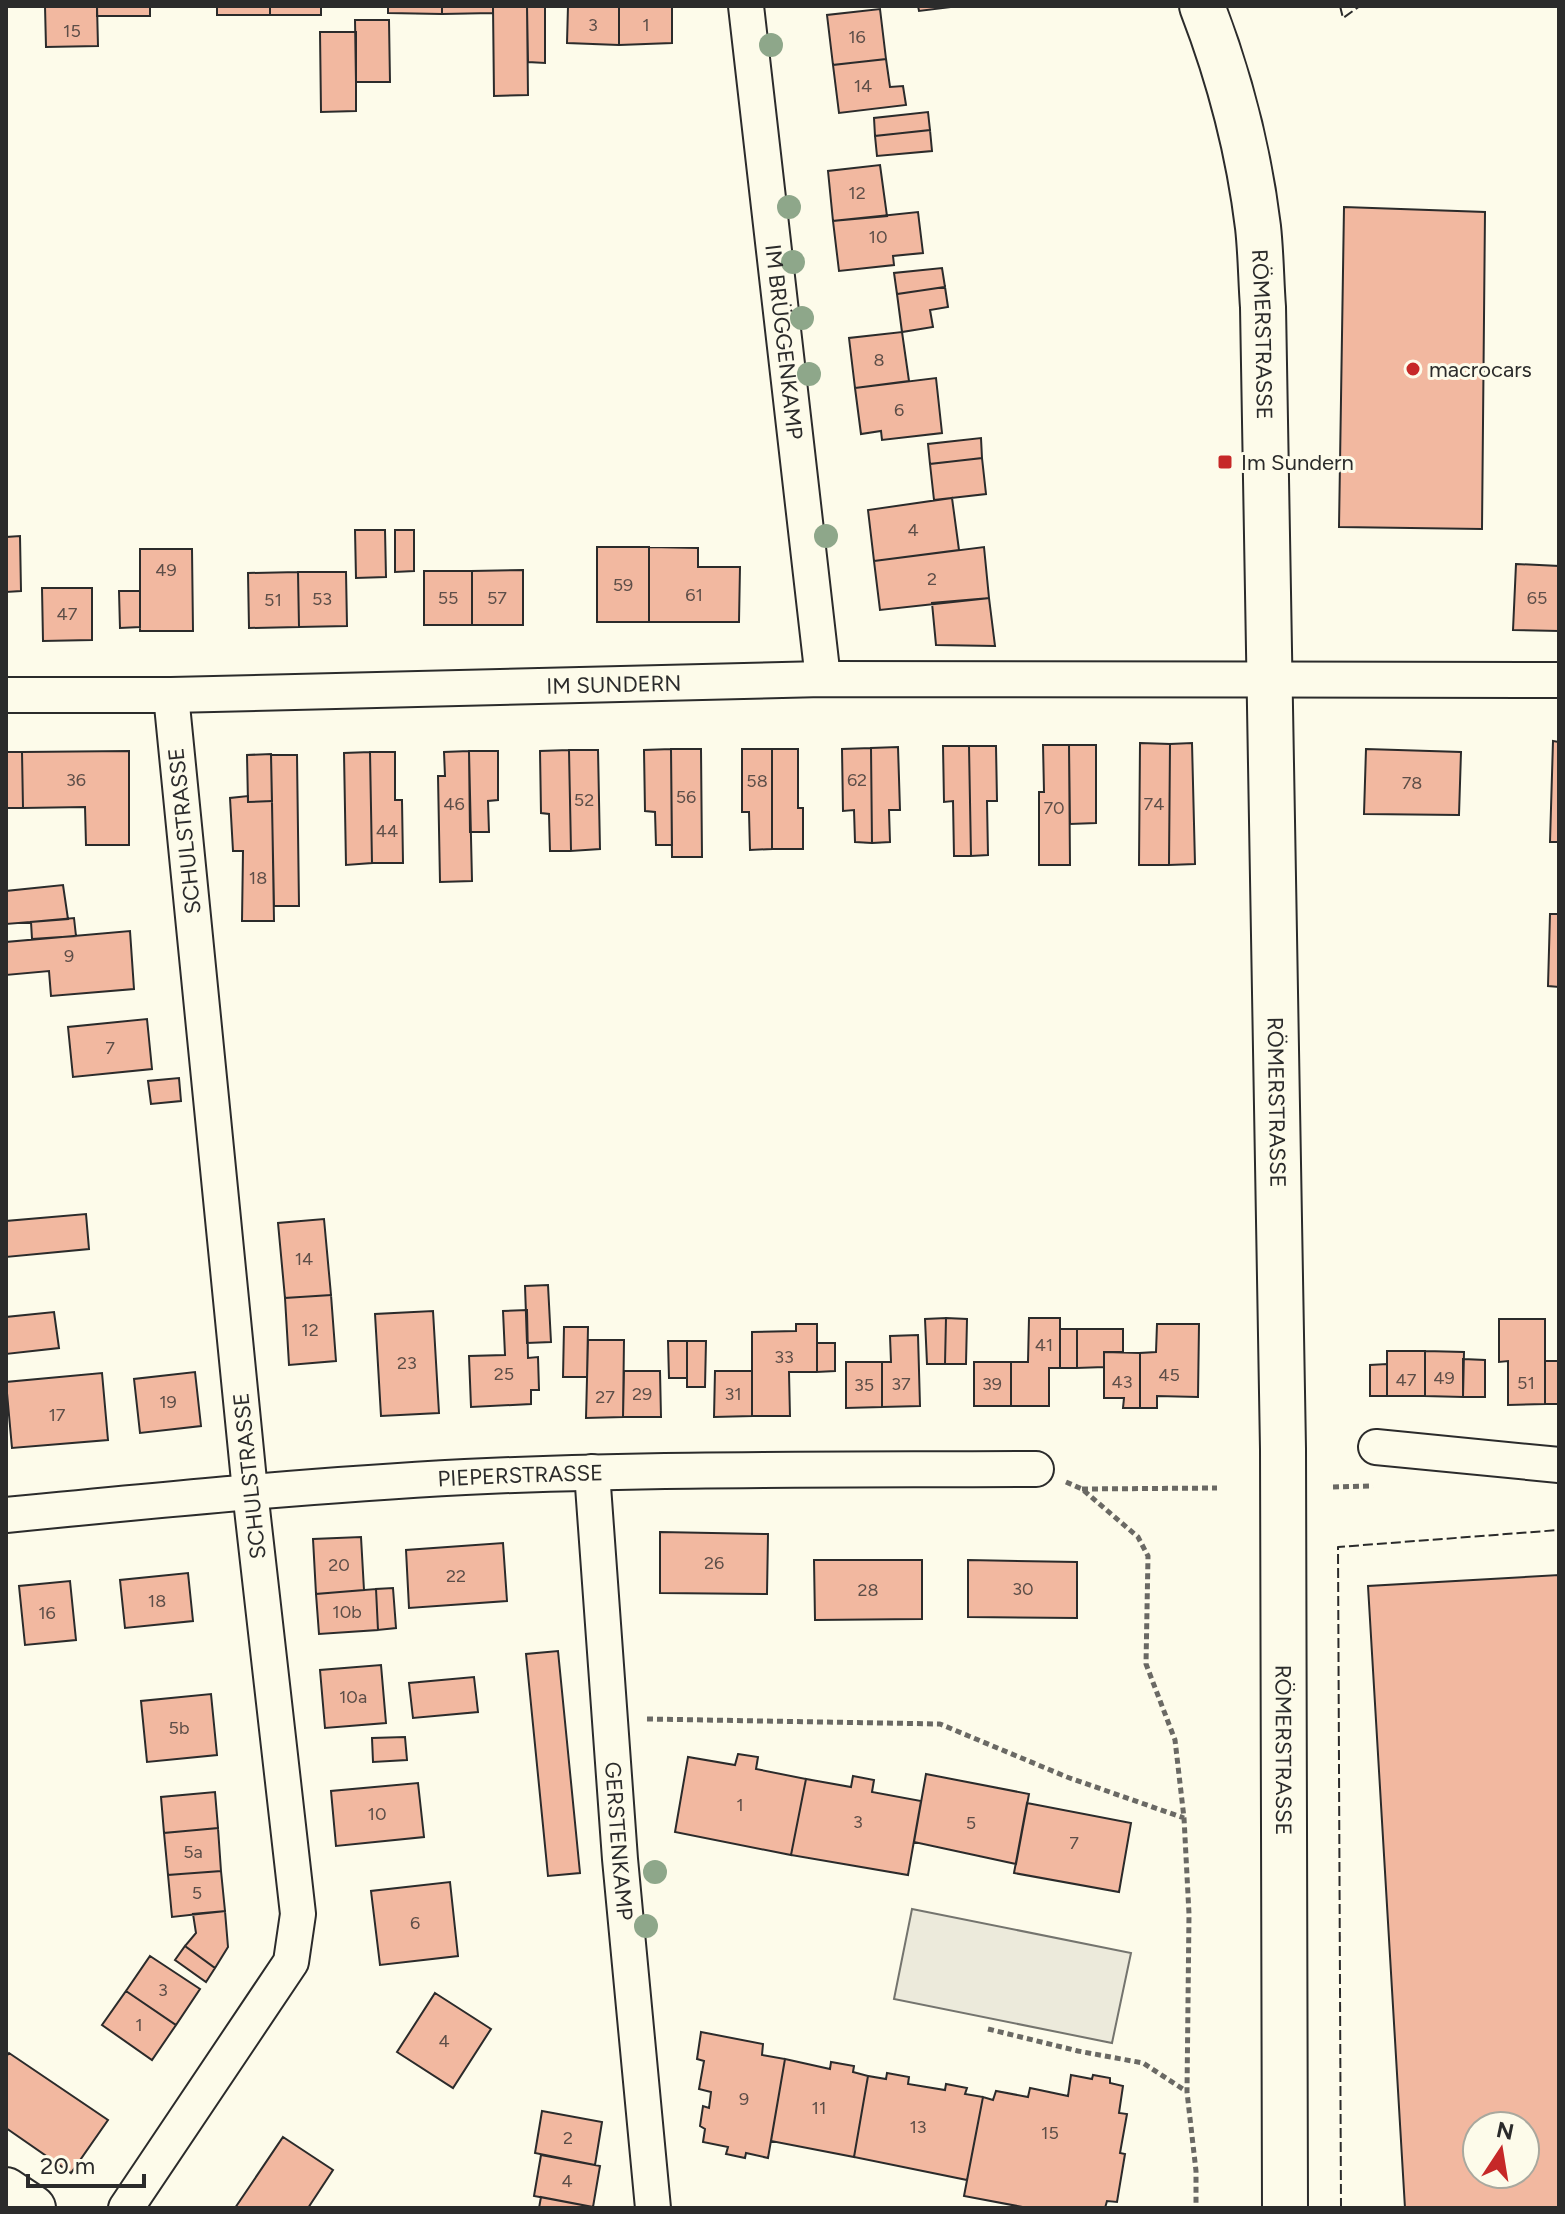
<svg xmlns="http://www.w3.org/2000/svg" width="1565" height="2214" viewBox="0 0 1565 2214" font-family="Figtree,sans-serif">
<rect width="100%" height="100%" fill="#fdfbea"/>
<path fill="#eceadb" stroke="#74746e" stroke-width="2" d="M912 1909 1131 1953 1112 2043 894 1999Z"/>
<path fill="#f2b8a0" stroke="#2b2b2b" stroke-width="2" fill-rule="evenodd" d="M45 6H97L98 46 46 47Z
M97 6H150V16H97Z
M217 6H270V15H217Z
M270 6H321V15H270Z
M388 6H442V14L388 13Z
M442 6H493V13L442 14Z
M493 6H527L528 95 494 96Z
M527 6H545V63L528 62Z
M568 6H619V45L567 43Z
M619 6H672V43L619 45Z
M918 6H959L919 11Z
M880 9 886 59 833 65 827 15Z
M355 20H389L390 82H356Z
M320 32H356V111L321 112Z
M886 59 890 87 903 86 906 105 839 113 833 65Z
M928 112 930 130 875 136 874 118Z
M930 130 932 151 877 156 875 136Z
M880 165 887 216 833 221 828 171Z
M1344 207 1485 212 1482 529 1339 527Z
M918 212 923 253 893 256 894 265 839 271 833 221Z
M942 268 945 287 897 294 894 273Z
M945 287 948 307 930 310 933 327 902 332 897 294Z
M902 332 909 381 855 388 849 338Z
M936 378 942 433 882 440 881 431 861 434 855 388Z
M981 438 982 458 930 464 928 444Z
M982 458 986 494 934 500 930 464Z
M952 498 959 550 874 561 868 510Z
M355 530H385L386 577 356 578Z
M395 530H414V571L395 572Z
M20 536 21 591 6 592V537Z
M597 547H649V622H597Z
M649 547 698 548V567H740L739 622H649Z
M984 547 989 598 880 610 874 561Z
M140 549H192L193 631H140Z
M1516 564 1559 566V631L1513 630Z
M523 570V625H472V571Z
M424 571H472V625H424Z
M298 572 299 627 249 628 248 573Z
M298 572H346L347 626 299 627Z
M42 588H92V640L43 641Z
M119 591H140V627L120 628Z
M989 598 995 646 936 645 932 603Z
M1553 741 1559 742V842H1550Z
M1140 743 1170 744 1169 865H1139Z
M1192 743 1195 864 1169 865 1170 744Z
M1043 745H1069L1070 865H1039V792H1044Z
M1069 745H1096V823L1070 824Z
M943 746H969L971 856H954L953 801 944 802Z
M969 746H996L997 801H987L988 855 971 856Z
M898 747 900 810H889L890 842 872 843 871 748Z
M871 748 872 843 855 842 854 810 843 811 842 749Z
M671 749 672 845H656L655 812 645 811 644 750Z
M671 749H701L702 857H672Z
M742 749H772V849L750 850 749 812H742Z
M772 749H798V808H803V849H772Z
M1366 749 1461 752 1459 815 1364 814Z
M569 750 571 851H550L549 814 541 813 540 751Z
M569 750H598L600 849 571 851Z
M129 751V845H86L85 807 23 808 22 752Z
M469 751 472 881 440 882 438 776H445L444 752Z
M469 751H498V800L488 801 489 832H470Z
M6 752H22L23 808H6Z
M370 752 372 863 346 865 344 753Z
M370 752H395V800H402L403 863H372Z
M271 754 272 801 248 802 247 755Z
M271 755H297L299 906H274Z
M248 796V802L272 801 274 921H242L243 851H233L230 798Z
M63 885 68 919 6 924V891Z
M1550 914H1559V987L1548 986Z
M74 918 76 936 32 939 31 922Z
M130 931 134 989 51 996 49 971 6 975V942Z
M147 1019 152 1069 73 1077 68 1027Z
M179 1078 181 1101 151 1104 148 1081Z
M86 1214 89 1249 6 1257V1221Z
M324 1219 331 1295 285 1298 278 1223Z
M548 1285 551 1342 527 1343 525 1286Z
M331 1295 336 1361 289 1365 285 1298Z
M527 1310 528 1358 538 1357 539 1390H531V1404L471 1407 469 1356 505 1355 503 1311Z
M433 1311 439 1413 381 1416 375 1314Z
M54 1312 59 1348 6 1354V1317Z
M946 1318 945 1364H927L925 1319Z
M946 1318 967 1319 966 1364H945Z
M1029 1318H1060V1368H1049V1406H1011V1362H1028Z
M1499 1319H1545V1404L1508 1405V1361L1499 1362Z
M796 1324H817V1372H789L790 1416H752V1332L796 1331Z
M1157 1324H1199L1198 1397 1157 1396V1408H1140V1353L1156 1352Z
M564 1327H588L587 1377H563Z
M1060 1329H1077V1368H1060Z
M1077 1329H1123V1352H1104V1367L1077 1368Z
M918 1335 920 1406 882 1407V1362H891L890 1336Z
M588 1340H624L623 1417 586 1418Z
M668 1341H687V1378H669Z
M687 1341H706L705 1387H687Z
M1558 1342 1559 1404H1545V1361H1558Z
M817 1343H835V1371L817 1372Z
M1387 1351H1425V1396H1387Z
M1425 1351 1464 1352 1463 1397 1425 1396Z
M1104 1352 1140 1353V1408H1123L1124 1398H1104Z
M1463 1359 1485 1360V1397H1463Z
M846 1362H882V1407L846 1408Z
M974 1362H1011V1406H974Z
M1387 1364V1396H1370V1365Z
M624 1371H660L661 1417H623Z
M715 1371H752V1416L714 1417Z
M195 1372 201 1426 140 1433 134 1379Z
M102 1373 108 1440 12 1448 6 1382Z
M660 1532 768 1534 767 1594 660 1593Z
M361 1537 364 1590 316 1594 313 1539Z
M503 1543 507 1601 409 1608 406 1550Z
M814 1560H922V1619L815 1620Z
M968 1560 1077 1562V1618L968 1617Z
M188 1573 193 1621 125 1628 120 1580Z
M1559 1575V2208H1405L1368 1586ZM1477 2126H1525V2174H1477Z
M70 1581 76 1640 25 1645 19 1586Z
M393 1588 396 1628 378 1630 376 1589Z
M376 1589 378 1630 319 1634 316 1594Z
M558 1651 580 1873 548 1876 526 1654Z
M381 1665 386 1723 325 1728 320 1670Z
M474 1677 478 1712 413 1718 409 1683Z
M211 1694 217 1755 147 1762 141 1701Z
M405 1737 407 1760 373 1762 372 1738Z
M738 1754 758 1757 756 1769 806 1779 791 1855 675 1832 688 1757 735 1765Z
M926 1774 1029 1794 1016 1864 914 1842Z
M853 1776 874 1780 872 1792 921 1801 908 1875 791 1855 806 1779 851 1787Z
M418 1783 424 1837 336 1846 331 1791Z
M215 1792 218 1828 164 1833 161 1797Z
M1027 1803 1131 1823 1119 1892 1014 1873Z
M218 1828 221 1871 168 1875 164 1833Z
M221 1871 225 1911 172 1917 168 1875Z
M450 1882 458 1956 380 1965 371 1891Z
M225 1911 228 1947 215 1968 185 1946 196 1933 193 1914Z
M185 1946 215 1968 206 1982 175 1960Z
M150 1956 200 1989 176 2025 126 1991Z
M126 1991 176 2025 152 2060 102 2025Z
M435 1993 491 2029 453 2088 397 2052Z
M701 2032 763 2044 762 2055 785 2059 768 2158 746 2153 745 2158 726 2154 728 2147 703 2142 705 2129 700 2126 703 2106 709 2108 711 2092 699 2089 704 2061 697 2059Z
M9 2053 108 2120 71 2173 6 2128V2057Z
M785 2059 830 2069 831 2062 854 2066 853 2072 868 2076 854 2157 771 2141Z
M887 2073 909 2077 908 2084 945 2090 946 2084 967 2088 965 2094 983 2097 967 2180 854 2157 868 2076 886 2079Z
M1071 2075 1092 2079 1093 2075 1110 2078V2083L1123 2086 1119 2113 1127 2114 1120 2153 1125 2154 1117 2202 1107 2201 1105 2208H1028L964 2196 983 2097 993 2100 996 2091 1028 2097 1030 2088 1068 2096Z
M542 2111 602 2122 595 2165 535 2153Z
M283 2137 333 2170 308 2208H235Z
M541 2155 600 2166 593 2207 534 2196Z
M541 2197 593 2207 599 2208H539Z"/>
<g fill="none" stroke-linecap="round" stroke-linejoin="round">
<defs>
<g id="street">
<path id="s1" d="M746 6 823 679"/>
<path id="s2" d="M6 695H171L823 679 1559 680"/>
<path d="M1376 1447 1559 1465"/>
<path id="s3" d="M592 1472 620 1859 653 2208"/>
<path id="s4" d="M6 1515C159 1500 312 1485 465 1477 655 1468 846 1470 1036 1469"/>
<path d="M126 2208 291 1962 298 1914 250 1491 171 695"/>
</g>
<g id="secondary">
<path id="s5" d="M1202 6C1229 76 1249 153 1258 227 1261 254 1261 281 1263 307L1283 1449 1285 2208"/>
<path d="M6 2190 33 2208"/>
</g>
</defs>
<use href="#street" stroke="#2b2b2b" stroke-width="38"/>
<use href="#secondary" stroke="#2b2b2b" stroke-width="48"/>
<path stroke="#6a6964" stroke-width="5" stroke-dasharray="6 4" stroke-linecap="butt" d="M1066 1482 1082 1489 1138 1537 1148 1556 1146 1664 1175 1740 1184 1818 1189 1914 1187 2092 1196 2171V2208
M1333 1487 1373 1486
M1082 1489 1217 1488
M647 1719 940 1724 1067 1777 1184 1818
M988 2029 1078 2051 1143 2063 1186 2091"/>
<use href="#street" stroke="#fdfbea" stroke-width="34"/>
<use href="#secondary" stroke="#fdfbea" stroke-width="44"/>
<path stroke="#2b2b2b" stroke-width="2" stroke-dasharray="10 4" stroke-linecap="butt" d="M1340 6 1343 18 1360 6
M1341 2208 1338 1547 1559 1530"/>
</g>
<g fill="#8ea78a">
<circle cx="771" cy="45" r="12"/>
<circle cx="789" cy="207" r="12"/>
<circle cx="793" cy="262" r="12"/>
<circle cx="802" cy="318" r="12"/>
<circle cx="809" cy="374" r="12"/>
<circle cx="826" cy="536" r="12"/>
<circle cx="655" cy="1872" r="12"/>
<circle cx="646" cy="1926" r="12"/>
</g>
<g fill="#c62828" stroke="#fdfbea" stroke-width="3">
<circle cx="1413" cy="369" r="8"/>
<rect x="1217" y="454" width="16" height="16" rx="4"/>
</g>
<g text-anchor="middle" stroke-width="6" stroke-linejoin="round" paint-order="stroke">
<g font-size="18" fill="#5d4e48">
<text x="593" y="31">3</text>
<text x="646" y="31">1</text>
<text x="72" y="37">15</text>
<text x="857" y="43">16</text>
<text x="863" y="92">14</text>
<text x="857" y="199">12</text>
<text x="878" y="243">10</text>
<text x="879" y="366">8</text>
<text x="899" y="416">6</text>
<text x="913" y="536">4</text>
<text x="166" y="576">49</text>
<text x="932" y="585">2</text>
<text x="623" y="591">59</text>
<text x="694" y="601">61</text>
<text x="448" y="604">55</text>
<text x="497" y="604">57</text>
<text x="1537" y="604">65</text>
<text x="322" y="605">53</text>
<text x="273" y="606">51</text>
<text x="67" y="620">47</text>
<text x="76" y="786">36</text>
<text x="857" y="786">62</text>
<text x="757" y="787">58</text>
<text x="1412" y="789">78</text>
<text x="686" y="803">56</text>
<text x="584" y="806">52</text>
<text x="454" y="810">46</text>
<text x="1154" y="810">74</text>
<text x="1054" y="814">70</text>
<text x="387" y="837">44</text>
<text x="258" y="884">18</text>
<text x="69" y="962">9</text>
<text x="110" y="1054">7</text>
<text x="304" y="1265">14</text>
<text x="310" y="1336">12</text>
<text x="1044" y="1351">41</text>
<text x="784" y="1363">33</text>
<text x="407" y="1369">23</text>
<text x="504" y="1380">25</text>
<text x="1169" y="1381">45</text>
<text x="1444" y="1384">49</text>
<text x="1406" y="1386">47</text>
<text x="1122" y="1388">43</text>
<text x="1526" y="1389">51</text>
<text x="901" y="1390">37</text>
<text x="992" y="1390">39</text>
<text x="864" y="1391">35</text>
<text x="642" y="1400">29</text>
<text x="733" y="1400">31</text>
<text x="605" y="1403">27</text>
<text x="168" y="1408">19</text>
<text x="57" y="1421">17</text>
<text x="714" y="1569">26</text>
<text x="339" y="1571">20</text>
<text x="456" y="1582">22</text>
<text x="1023" y="1595">30</text>
<text x="868" y="1596">28</text>
<text x="157" y="1607">18</text>
<text x="347" y="1618">10b</text>
<text x="47" y="1619">16</text>
<text x="353" y="1703">10a</text>
<text x="179" y="1734">5b</text>
<text x="740" y="1811">1</text>
<text x="377" y="1820">10</text>
<text x="858" y="1828">3</text>
<text x="971" y="1829">5</text>
<text x="1074" y="1849">7</text>
<text x="193" y="1858">5a</text>
<text x="197" y="1899">5</text>
<text x="415" y="1929">6</text>
<text x="163" y="1996">3</text>
<text x="139" y="2031">1</text>
<text x="444" y="2047">4</text>
<text x="744" y="2105">9</text>
<text x="819" y="2114">11</text>
<text x="918" y="2133">13</text>
<text x="1050" y="2139">15</text>
<text x="568" y="2144">2</text>
<text x="567" y="2187">4</text>
</g>
<g font-size="22" fill="#2b2b2b" stroke="#fdfbea">
<text dy="8" stroke="none"><textPath href="#s5" startOffset="336">RÖMERSTRASSE</textPath></text>
<text dy="8" stroke="none"><textPath href="#s1" startOffset="338">IM BRÜGGENKAMP</textPath></text>
<text dy="8" stroke="none"><textPath href="#s2" startOffset="608">IM SUNDERN</textPath></text>
<text transform="translate(184 831) rotate(-96)" y="8">SCHULSTRASSE</text>
<text dy="8" stroke="none"><textPath href="#s5" startOffset="1104">RÖMERSTRASSE</textPath></text>
<text transform="translate(249 1476) rotate(-96)" y="8">SCHULSTRASSE</text>
<text dy="8" stroke="none"><textPath href="#s4" startOffset="516">PIEPERSTRASSE</textPath></text>
<text dy="8" stroke="none"><textPath href="#s5" startOffset="1752">RÖMERSTRASSE</textPath></text>
<text dy="8" stroke="none"><textPath href="#s3" startOffset="370">GERSTENKAMP</textPath></text>
</g>
<g font-size="22" fill="#2b2b2b" stroke="#fdfbea" text-anchor="start">
<text x="1429" y="377">macrocars</text>
<text x="1241" y="470">Im Sundern</text>
</g>
</g>
<rect width="1565" height="2214" fill="none" stroke="#2b2b2b" stroke-width="16"/>
<g transform="translate(1501 2150) rotate(12)"><circle r="38" fill="#fdfbea" stroke="#a9a89e" stroke-width="2"/>
<path d="M0-6L14 30L0 20L-14 30Z" fill="#c62828"/>
<text y="-12" font-size="22" font-weight="bold" text-anchor="middle" fill="#2b2b2b">N</text>
</g>
<path d="M28 2174v12h116v-12" fill="none" stroke="#2b2b2b" stroke-width="4"/>
<text x="40" y="2174" font-size="24" fill="#2b2b2b" stroke="#fdfbea" stroke-width="6" paint-order="stroke">20 m</text>
</svg>
